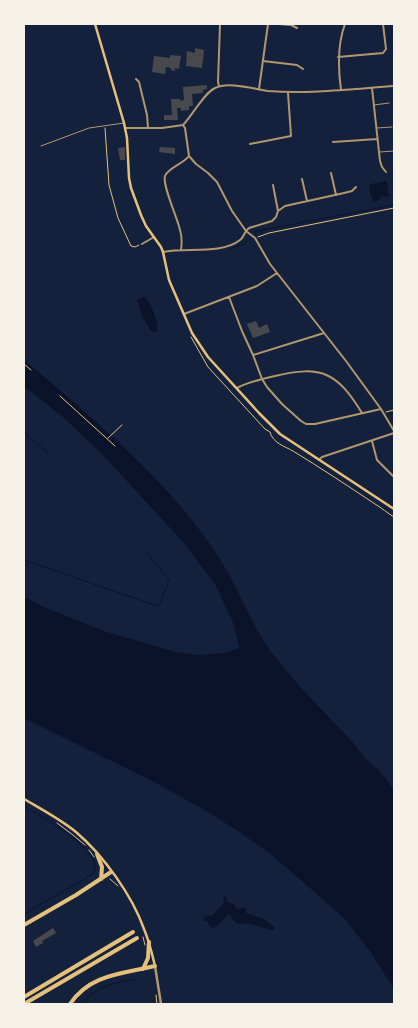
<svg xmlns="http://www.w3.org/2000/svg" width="418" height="1028" viewBox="0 0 418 1028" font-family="Signika,sans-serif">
<rect width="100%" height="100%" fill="#14213d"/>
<path fill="#0b132b" d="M386 181 387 183 389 197H387L385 196H382L378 201 373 202 369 189 371 184Z
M145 297C151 304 159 322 157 331L154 332 150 330 142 316 137 300 140 298Z
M24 360C48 379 70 399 93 419 139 460 184 504 218 556 238 586 249 622 271 651 294 682 321 709 347 736 355 744 361 754 369 762 372 765 375 767 378 769 384 776 389 783 394 790V989L370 951 344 918 273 856 241 833 208 812 152 781 24 718V597L44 607 107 632 176 652 198 655 225 653 239 648V646L234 625 216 586 184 543 102 454 64 418 24 386Z
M224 896 226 897 228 902 234 904 236 908 239 909 243 907 246 908V913L264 919 275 928 274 930C266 930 259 926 251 924 245 923 239 925 235 922 231 919 232 918 230 915L229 914 216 927 213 928 208 924V921H205L203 918 207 916 213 915 223 904Z"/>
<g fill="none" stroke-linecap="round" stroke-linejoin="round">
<path stroke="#0b132b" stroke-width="1" d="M255 232 257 231 394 205
M230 249 245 243 251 238
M389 415 394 413
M24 432 49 454
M24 560 157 606 160 604 169 580 147 553
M24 806C41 816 91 844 95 865 96 869 94 872 91 875L24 914
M81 1004C95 986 115 983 136 979"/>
</g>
<path fill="#48494c" d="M195 48 204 50 202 68 186 66 187 51 195 53Z
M170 55 181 56 179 69 175 68V71L171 70V68L166 67 165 74 152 72 154 56 170 58Z
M207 85V89L203 90V93L192 94 193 106H189V110L181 111V108H177L178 120H164V115H172L171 99H180V101L184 100 183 87Z
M125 147V160H120L118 148Z
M160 147 175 148V154L159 152Z
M256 321 259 328 267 324 270 332 253 338 247 324Z
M53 928 56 933 42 941 43 943 36 947 33 941Z"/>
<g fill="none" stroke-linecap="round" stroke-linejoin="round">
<path stroke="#e5c07b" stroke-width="1" d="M105 128 109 185 118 218 131 246 135 247 139 245
M258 237 269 233 394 208
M191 337 208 367 265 429 270 432C273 443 284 446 293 451 321 468 348 486 375 504 382 508 387 513 394 517
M24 364 31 370
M60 396 115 446
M386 412 394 410
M108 438 122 425
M57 823 73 835 85 845
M89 850 94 857
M110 879 118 886
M143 937 145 945
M156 995 157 1004"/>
<path stroke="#b1986c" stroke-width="1" d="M374 105 389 103
M377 128 392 127
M41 146 89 128 124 123
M380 152 394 151"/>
<path stroke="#b1986c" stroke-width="2" d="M279 24 291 25 297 28
M338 57 383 53 386 49 383 24
M263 61 297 65 303 69
M136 79 139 82 147 115 148 128
M219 86 218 82 220 24
M372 88 380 161 382 167 386 172
M259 89 268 24
M341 90C338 68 337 45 345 24
M126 128H162L183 125C193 115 203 94 215 88 228 81 254 89 268 91 310 94 352 89 394 86
M333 142 377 139
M250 144 291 136 288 93
M189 156 196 164 208 173 217 182 232 211 246 231 255 238 270 264 346 361 381 409 394 431
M331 173 336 195
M302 179 307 201
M273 185 278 211
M246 231 249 228 272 221 276 217 278 211 285 206 344 193 352 191 356 187
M142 244 154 237
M181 250C182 243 182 236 180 230 178 219 162 185 165 176 168 168 183 164 189 156L185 128 183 125
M163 252C186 247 221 255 240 240 243 238 244 234 246 231
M229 297 242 331 253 355 262 379 267 387 282 404 301 421 306 424H315L381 409
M184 314 257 286 277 273
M253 355 324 333
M237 388C248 382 262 379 275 376 321 365 337 372 362 413
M372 441 377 460 394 477
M319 460 322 457 394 433"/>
<path stroke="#b1986c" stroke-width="2.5" d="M155 966 161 1004"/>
<path stroke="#e5c07b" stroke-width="2.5" d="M95 24 124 123 127 138 129 178 131 188 141 215 146 226 161 247 163 252 169 280 192 333 208 357 259 413 280 434 394 509
M24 799C41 809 60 819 76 832 103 855 132 895 144 929 149 941 152 953 155 966"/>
<path stroke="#e5c07b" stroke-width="4" d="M97 854 102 867 101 879
M24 925 76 895 111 872
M143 969 148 958 149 942
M24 997 133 932
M24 1004 137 938
M70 1004C90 974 122 974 155 966"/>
</g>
<rect width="418" height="1028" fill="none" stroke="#f6f1e7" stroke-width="50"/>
</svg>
